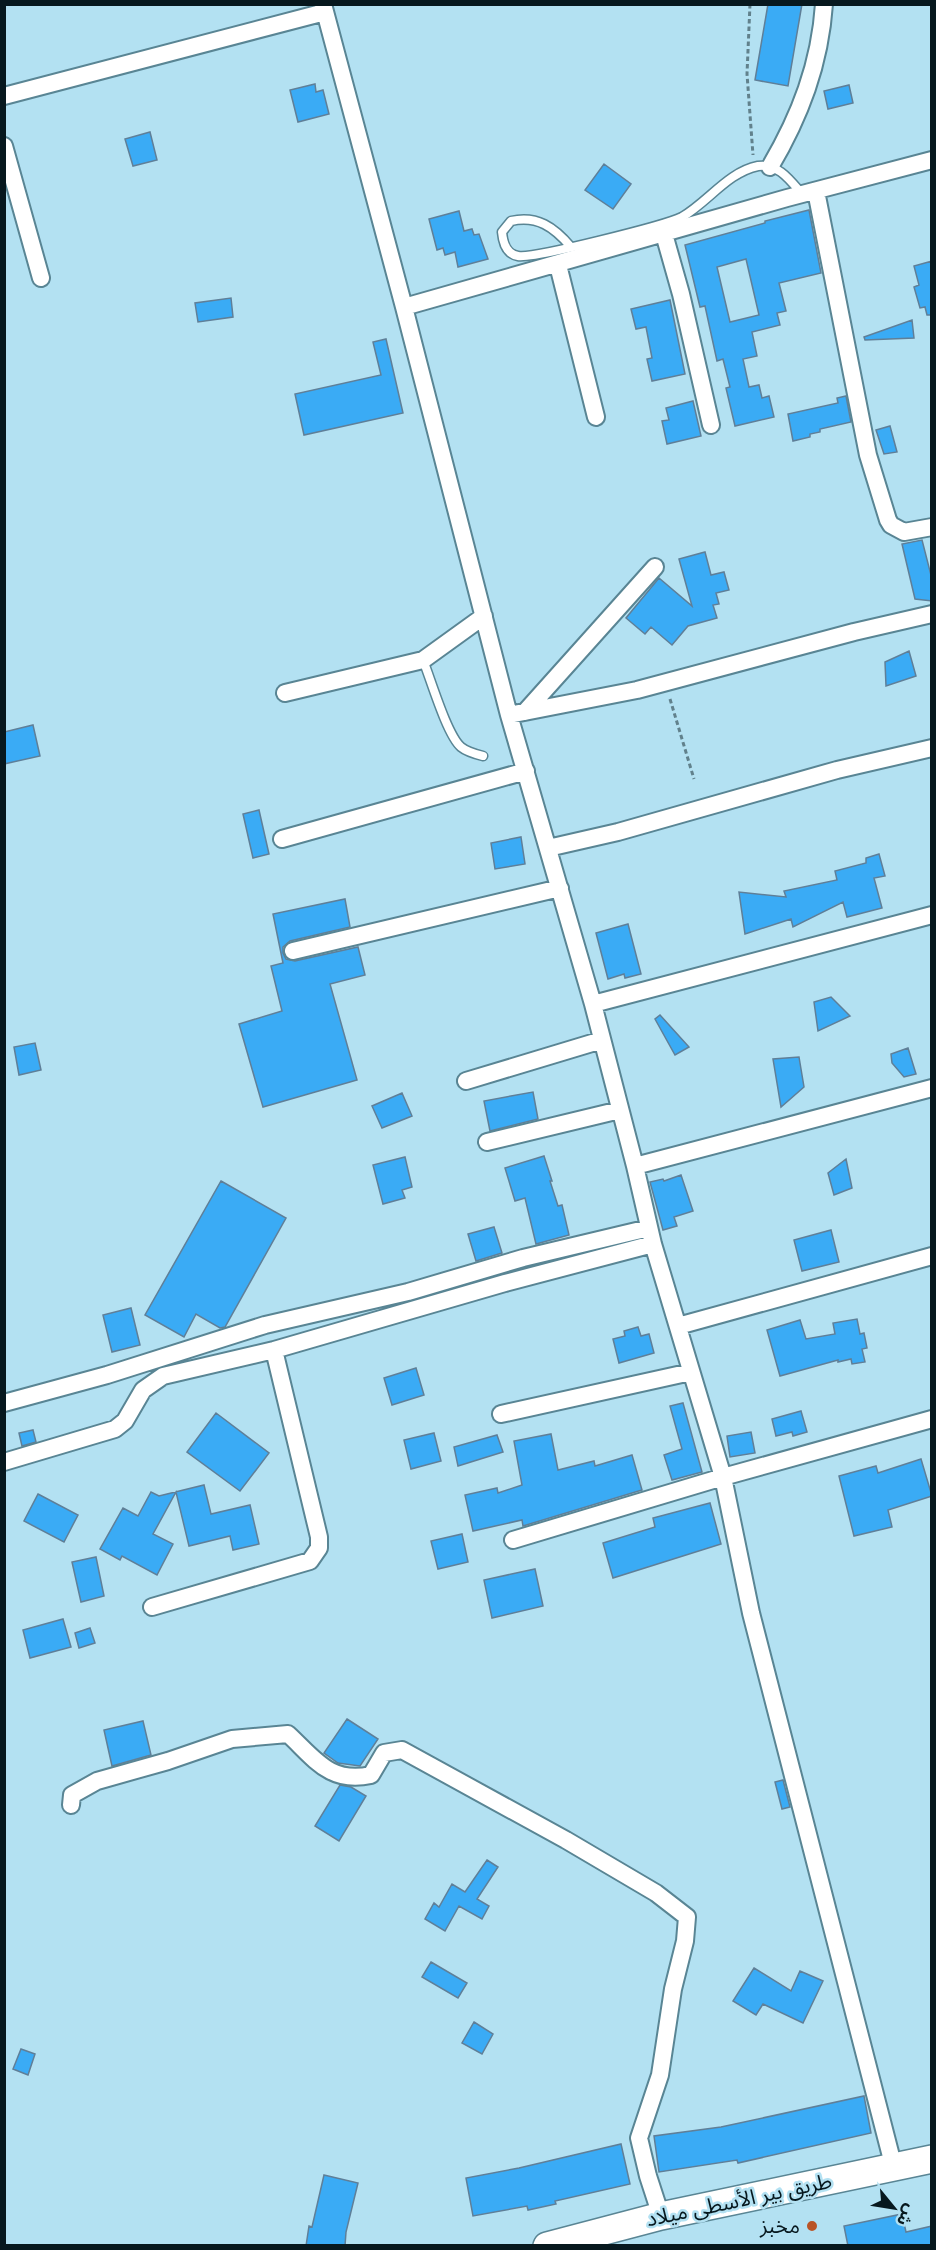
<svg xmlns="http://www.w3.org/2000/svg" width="936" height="2250" viewBox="0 0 936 2250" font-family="Montserrat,'Noto Sans Arabic',sans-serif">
<rect width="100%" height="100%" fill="#b3e1f2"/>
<path fill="#3aabf5" stroke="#5f7f98" stroke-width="1.5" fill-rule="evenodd" d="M768 4H802L788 86 755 80Z
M315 84 316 92 323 90 329 114 298 122 290 90Z
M849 85 853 103 828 109 824 91Z
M150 132 157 160 133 166 125 139Z
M604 164 631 184 613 209 585 190Z
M809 210 821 273 779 283 786 311 777 313 780 325 752 332 757 356 743 359 749 387 759 385 762 398 769 396 774 417 735 426 726 388 730 387 723 359 717 361 705 306 700 307 685 245 765 223V221ZM746 259 759 315 730 322 717 267Z
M459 211 464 231 472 229 474 235 479 234 488 259 458 267 455 252 445 255 443 248 437 250 429 219Z
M932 261V315H927L925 307 920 308 914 287 919 285 914 266Z
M231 298 233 317 198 322 195 303Z
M670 300 685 374 652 381 647 359 652 358 646 327 636 329 631 309Z
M912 320 914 338 865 340 864 337Z
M386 339 403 413 304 435 295 394 381 375 373 342Z
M846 396 851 422 820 429V432L810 434V437L793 441 788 414 838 403 837 398Z
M693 401 701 436 667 444 662 421 669 420 666 408Z
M890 426 897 452 884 454 876 430Z
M922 540 932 579V601L915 599 902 544Z
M705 552 711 575 724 572 729 590 716 593 719 604 713 605 717 618 688 626 672 645 651 627 645 634 626 618 659 578 692 606 679 559Z
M909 651 916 676 886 686 885 662Z
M33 725 40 756 4 764V732Z
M259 810 269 854 253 858 243 814Z
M521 837 525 864 495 869 491 843Z
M879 854 885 876 874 878 882 908 847 917 843 902 793 927 791 919 745 934 739 892 786 897 784 891 837 880 835 871 866 863V858Z
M345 899 350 927 290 941 283 947V953L286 959 295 961 358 947 365 975 330 984 357 1080 263 1107 239 1024 282 1011 271 966 283 963 273 914Z
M628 924 641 974 625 978 624 974 608 979 596 933Z
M831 997 850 1016 818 1031 814 1002Z
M660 1015 689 1047 675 1055 655 1019Z
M35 1043 41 1070 19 1075 14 1047Z
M908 1048 916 1074 904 1077 892 1063 891 1054Z
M799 1057 804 1087 781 1107 773 1059Z
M533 1092 538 1119 490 1131 484 1101Z
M402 1093 412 1116 382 1128 372 1106Z
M544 1156 552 1181H550L558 1206 562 1205 569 1235 536 1244 525 1198 515 1201 505 1168Z
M405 1157 412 1187 402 1190 405 1198 383 1204 373 1165Z
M846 1159 852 1188 834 1195 828 1173Z
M681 1175 693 1211 674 1217 677 1226 663 1230 650 1182 663 1179 664 1181Z
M221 1181 286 1218 225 1327 220 1328 196 1314 184 1337 145 1315Z
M494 1227 502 1253 476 1261 468 1234Z
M831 1230 839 1262 802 1271 794 1240Z
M131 1308 140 1345 112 1352 103 1315Z
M857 1319 860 1334 864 1333 867 1348 862 1349 865 1362 852 1364 851 1359 838 1362V1360L780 1376 767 1330 800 1320 806 1339 835 1334 833 1323Z
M638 1327 641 1336 649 1334 654 1353 619 1363 613 1339 625 1336 624 1331Z
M416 1368 424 1395 392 1405 384 1378Z
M683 1403 702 1472 672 1480 664 1455 682 1449 670 1406Z
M801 1411 807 1432 793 1436 792 1432 776 1436 772 1419Z
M216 1413 269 1453 240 1491 187 1452Z
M33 1430 36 1442 22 1446 19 1433Z
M751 1432 755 1453 730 1457 727 1436Z
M434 1433 441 1461 411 1469 404 1440Z
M551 1434 558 1470 594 1461 595 1466 632 1455 642 1490 523 1526 522 1520 473 1531 465 1495 497 1488 498 1493 522 1485 514 1441Z
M497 1435 503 1452 458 1466 454 1447Z
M921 1459 932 1496 888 1510 892 1527 854 1536 839 1476 876 1466 878 1473Z
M204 1485 211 1514 250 1505 259 1544 233 1550 230 1536 189 1546 176 1492 153 1534 173 1544 157 1575 122 1556 120 1560 100 1549 123 1508 138 1516 151 1492 159 1496Z
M38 1494 78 1515 64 1542 24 1521Z
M710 1503 721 1544 613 1578 603 1543 655 1527 653 1518Z
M462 1534 468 1562 438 1569 431 1541Z
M96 1557 104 1596 81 1602 72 1562Z
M535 1569 543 1606 492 1618 484 1580Z
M63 1619 71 1647 30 1658 23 1630Z
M90 1628 95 1643 79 1648 75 1633Z
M347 1719 378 1739 360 1766 338 1763 324 1753Z
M143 1721 151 1755 112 1766 104 1730Z
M783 1780 790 1807 782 1809 775 1782Z
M340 1785 351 1787 366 1796 339 1841 315 1826Z
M487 1860 498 1867 477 1899 489 1906 482 1919 459 1906 445 1931 425 1919 434 1903 439 1907 452 1884 465 1892Z
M431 1962 467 1983 458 1998 422 1977Z
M754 1968 791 1991 800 1971 823 1981 803 2023 763 2004 756 2015 733 2001Z
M474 2022 493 2034 482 2054 462 2043Z
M21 2049 35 2054 28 2075 13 2069Z
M864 2096 871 2133 738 2163 737 2160 659 2172 654 2136 721 2127Z
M621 2144 630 2184 555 2201 556 2204 528 2210 527 2206 473 2216 466 2178 519 2168Z
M324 2175 358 2183 346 2232 345 2246H306L309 2226 312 2227Z
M902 2214 906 2232 932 2226V2246H848L844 2226Z"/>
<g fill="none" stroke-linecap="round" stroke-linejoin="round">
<defs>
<path id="lane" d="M571 247C554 227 537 215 511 221L502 232C503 243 506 254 518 256 533 259 666 225 682 217 708 202 728 172 758 166 778 163 790 180 802 194
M423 660C431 680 447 735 461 747 467 752 475 754 483 756"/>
<path id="street" d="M323 4 404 307 509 715 593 1004 635 1166 653 1244 723 1477 751 1613 894 2168
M4 96 325 12
M4 146 41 278
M770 167C800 116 820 64 824 4
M816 191 868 455 888 520 891 525 904 532 932 527
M664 234 681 294 711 425
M558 265 596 417
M404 307 787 198 932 160
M285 693 423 660 484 616
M525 712 655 567
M509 715 637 690 854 632 932 614
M282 839 526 771
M548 848 618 832 837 770 932 748
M293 951 560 888
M593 1004 932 915
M466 1081 602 1040
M487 1142 620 1110
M635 1166 932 1088
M678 1326 932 1256
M4 1403 107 1375 265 1325 408 1292 523 1258 649 1228
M501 1414 691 1372
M4 1462 115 1429 125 1421 143 1390 163 1376 274 1350 505 1283 653 1244
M513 1540 723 1477 932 1419
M152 1607 310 1561 319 1548V1537L274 1350
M71 1805 72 1795 97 1781 168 1761 232 1739 288 1734C315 1759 330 1784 371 1775L384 1753 402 1750 566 1840 656 1893 687 1917 685 1941 673 1989 660 2075 639 2138 648 2176 661 2216"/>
<path id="primary" d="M547 2246 661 2216 932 2159"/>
</defs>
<use href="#lane" stroke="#598594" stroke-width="11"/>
<use href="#street" stroke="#598594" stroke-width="20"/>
<use href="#primary" stroke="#598594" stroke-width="30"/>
<path stroke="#61818c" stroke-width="3" stroke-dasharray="4.5 3" stroke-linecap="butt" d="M750 4 747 74 753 155
M670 699 694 779"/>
<use href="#lane" stroke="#fff" stroke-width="8"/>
<use href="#street" stroke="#fff" stroke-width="16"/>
<use href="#primary" stroke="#fff" stroke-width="27"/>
</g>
<circle fill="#b95426" stroke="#b3e1f2" stroke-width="2" cx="812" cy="2226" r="6"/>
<g text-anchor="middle" stroke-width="5" stroke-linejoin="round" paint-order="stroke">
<g font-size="21" fill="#07181e" stroke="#b3e1f2">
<text transform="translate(739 2200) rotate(-12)" y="7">طريق بير الأسطى ميلاد</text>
</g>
<g font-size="21" fill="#07181e" stroke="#b3e1f2" text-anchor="end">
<text x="800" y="2233">مخبز</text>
</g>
</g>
<rect width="936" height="2250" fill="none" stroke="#07181e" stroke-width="12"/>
<g transform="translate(894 2208) rotate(120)" stroke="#b3e1f2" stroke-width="4.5" paint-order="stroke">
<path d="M0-4.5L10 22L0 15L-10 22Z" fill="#07181e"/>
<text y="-9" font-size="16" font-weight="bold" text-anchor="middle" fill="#07181e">ش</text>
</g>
</svg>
